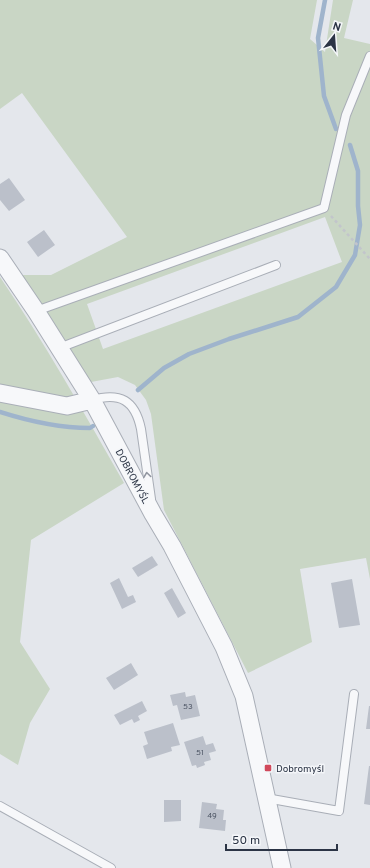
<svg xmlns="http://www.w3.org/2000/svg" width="370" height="868" viewBox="0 0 370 868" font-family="Overpass,sans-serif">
<rect width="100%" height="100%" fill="#e4e7ec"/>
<path fill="#c9d6c5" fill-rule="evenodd" d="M0 0H317L310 39 325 52 333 0H353L344 38 370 44V579L366 558 300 569 312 642 248 673 164 510 151 414 146 400 135 385 118 377 91 382C68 346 47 309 21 275H51L127 237 22 93 0 109ZM325 217 342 262 103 349 87 304Z
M0 277C45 343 84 413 124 483L31 540 20 642 50 689 30 723 18 765 0 754Z"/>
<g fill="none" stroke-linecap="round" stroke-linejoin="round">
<path stroke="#9fb4cc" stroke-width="4.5" d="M325 0 318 38 324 96 336 129
M138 390 164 368 189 354 229 339 298 317 336 287 355 255 360 225 358 206V171L350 145
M0 412C31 422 58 428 90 428L93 426"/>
</g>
<path fill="#bbc0ca" d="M9 178 25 200 9 211 0 200V184Z
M44 230 55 245 38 257 27 242Z
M152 556 158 565 138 577 132 568Z
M119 578 128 597 133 595 136 602 122 609 110 583Z
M352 579 360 625 339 628 331 583Z
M172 588 186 613 178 618 164 593Z
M131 663 138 675 114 690 106 678Z
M185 692 186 697 195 695 200 716 181 720 177 705 173 706 170 695Z
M142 701 147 711 138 716 140 720 134 723 132 719 120 725 114 715Z
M369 706H370V729H366Z
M173 723 180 745 171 747 172 751 147 759 143 746 148 744 144 732Z
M203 736 206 745 213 743 216 751 209 753 211 760 204 762 205 765 197 768 196 765 192 766 184 742Z
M369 766H370V805L364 804Z
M164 800H181V821L164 822Z
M202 802 217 804 216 809 224 810 223 820H226L225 831 199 828Z"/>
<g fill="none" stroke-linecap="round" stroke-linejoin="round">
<defs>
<path id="service" d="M36 311 324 208 346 115 370 56
M59 348 276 265
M92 400C120 392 135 400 141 429L151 499
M266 798 339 811 354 694
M0 806 111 868"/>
<path id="minor" d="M0 258 36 311 92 400 153 514 172 546 224 647 244 696 282 868
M0 393 67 406 92 400"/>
</defs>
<use href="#service" stroke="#a9aeb7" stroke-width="10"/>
<use href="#minor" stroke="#a9aeb7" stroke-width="19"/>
<path stroke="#c2c5cb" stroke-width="2.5" stroke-dasharray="3 3" stroke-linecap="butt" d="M331 216 370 259"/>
<use href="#service" stroke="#f7f8fa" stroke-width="8"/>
<use href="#minor" stroke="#f7f8fa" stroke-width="17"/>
</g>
<defs><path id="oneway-chevron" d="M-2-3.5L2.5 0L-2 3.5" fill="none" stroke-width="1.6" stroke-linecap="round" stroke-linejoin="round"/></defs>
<use stroke="#9196a0" href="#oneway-chevron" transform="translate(147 475) rotate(-98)"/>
<rect fill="#d1495b" stroke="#f4f6f9" stroke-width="1.5" x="264" y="764" width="8" height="8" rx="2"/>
<g text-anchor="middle" stroke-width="3" stroke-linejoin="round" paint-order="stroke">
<g font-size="8" fill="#4f5766">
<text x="188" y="709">53</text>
<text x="200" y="755">51</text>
<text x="212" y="818">49</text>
</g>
<g font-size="10" fill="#2b3445" stroke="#f4f6f9">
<text transform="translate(133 476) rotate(62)" y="4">DOBROMYŚL</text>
</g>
<g font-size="10" fill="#2b3445" stroke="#f4f6f9" text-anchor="start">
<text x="276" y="772">Dobromyśl</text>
</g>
</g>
<g transform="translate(334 36) rotate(17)" stroke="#f4f6f9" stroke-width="3" paint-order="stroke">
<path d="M0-3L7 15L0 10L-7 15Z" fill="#2b3445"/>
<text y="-6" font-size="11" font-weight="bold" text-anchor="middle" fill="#2b3445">N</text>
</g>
<path d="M226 844v6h111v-6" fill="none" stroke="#2b3445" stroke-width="2"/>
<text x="232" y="844" font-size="12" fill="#2b3445" stroke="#f4f6f9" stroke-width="3" paint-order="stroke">50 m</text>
</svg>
